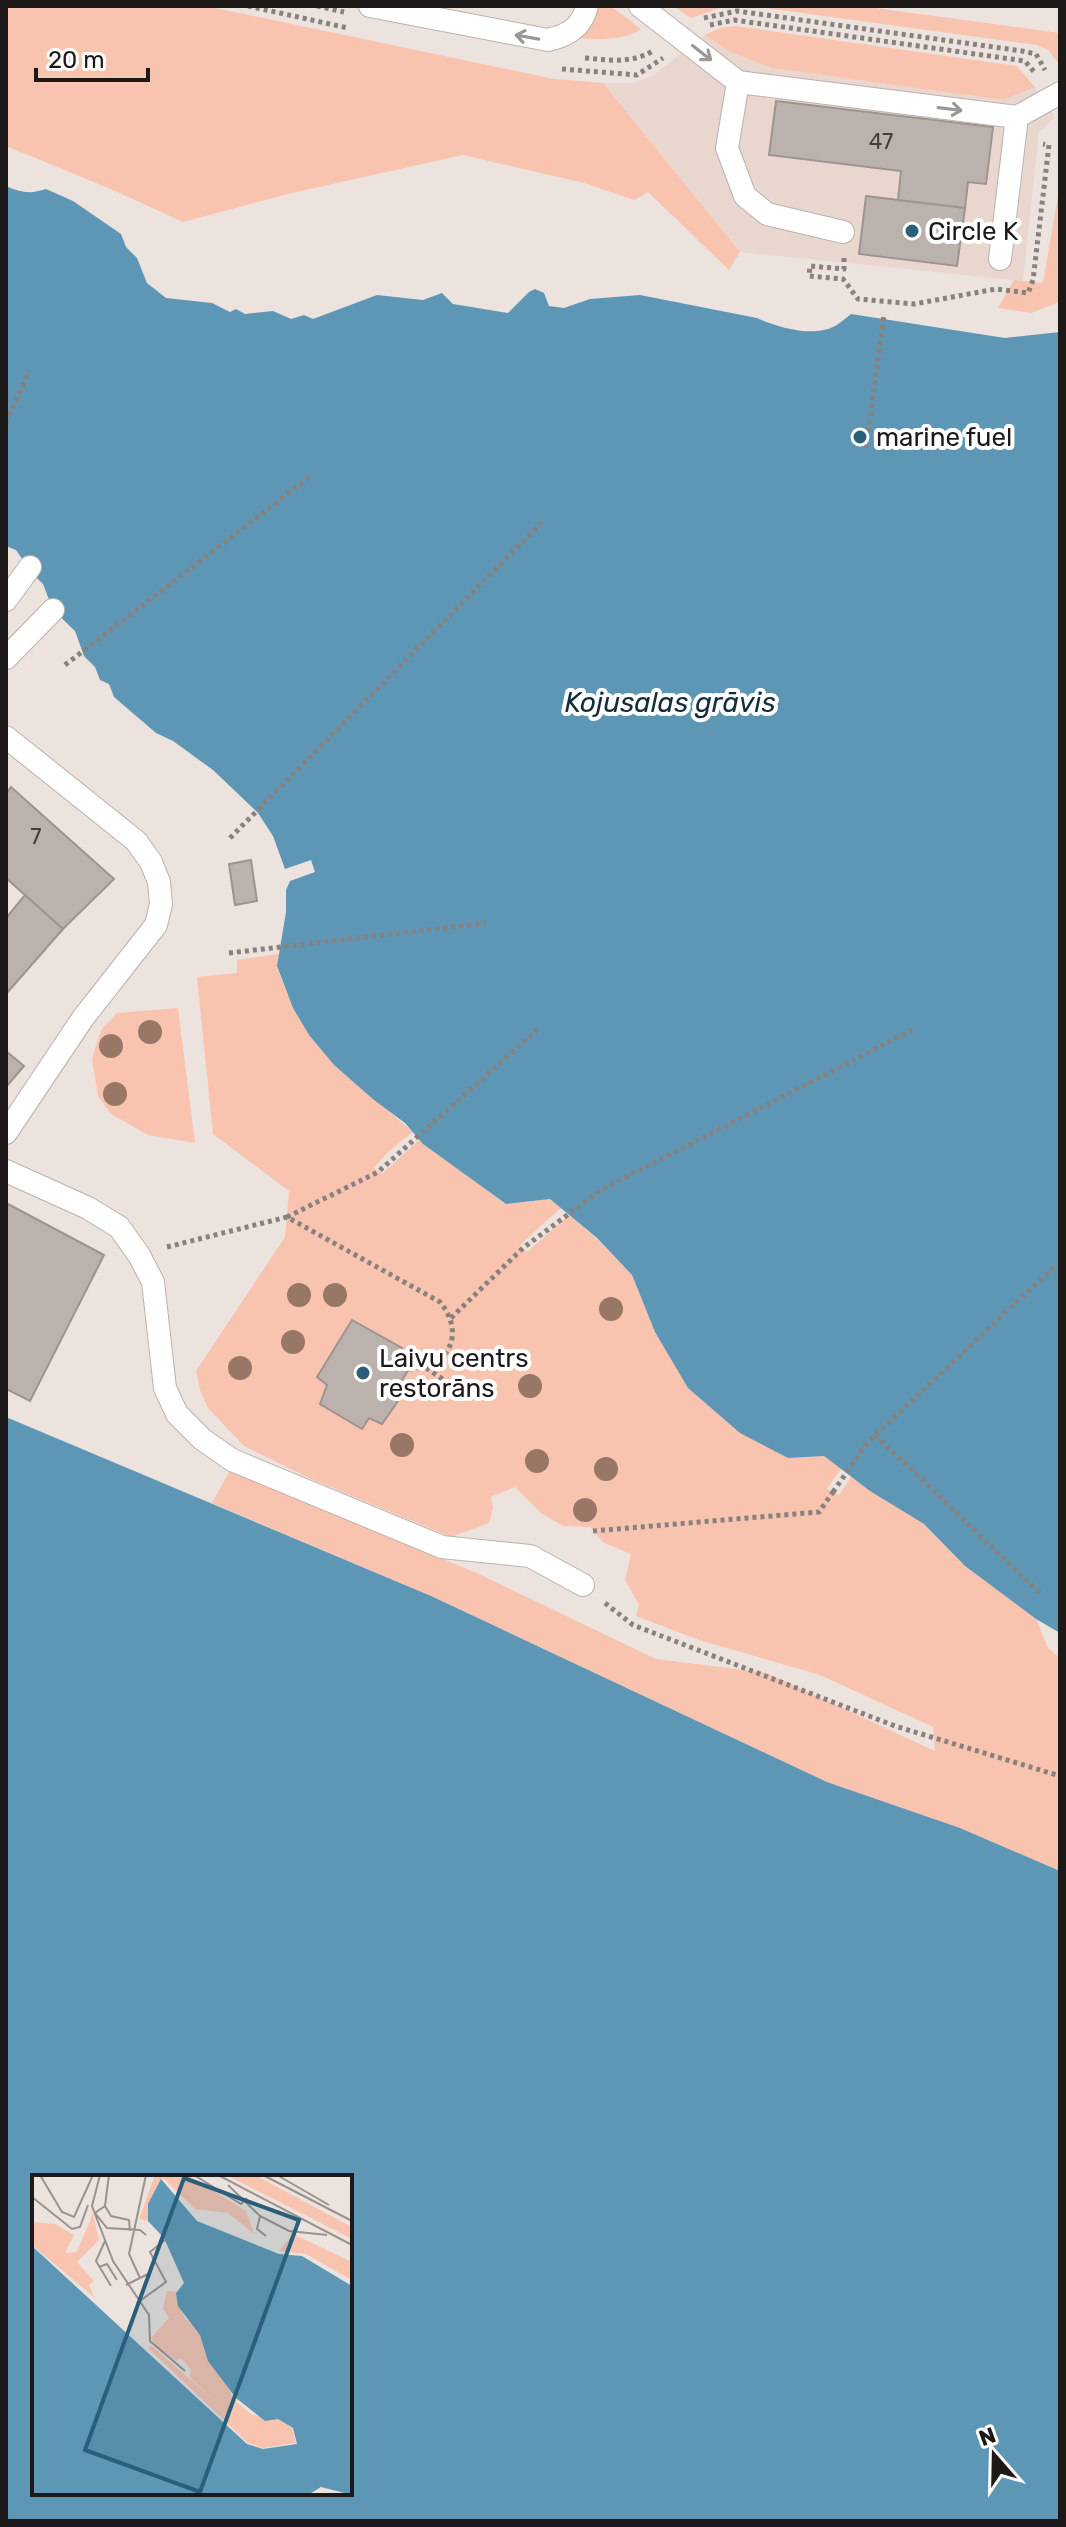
<svg xmlns="http://www.w3.org/2000/svg" width="1066" height="2527" viewBox="0 0 1066 2527" font-family="Rubik,sans-serif">
<rect width="100%" height="100%" fill="#ede3de"/>
<path fill="#e9d7cf" d="M705 35 730 52 772 68 1003 100 1035 87 1055 117 1039 132 1023 281 740 252 603 83H633L652 76Z"/>
<path fill="#f9c4af" d="M6 6H206L554 79 603 83 740 252 729 270 648 192 634 200 584 183 463 155 292 193 183 222 113 190 6 146Z
M600 6H611L641 29C628 40 596 40 580 38Z
M673 6H725L691 18Z
M751 6H861L1060 33V65L1048 50 1037 45Z
M735 26 1017 66 1035 87 1003 100 772 68 730 52 705 35 720 28Z
M1060 184V302L1031 313 998 308 1014 280 1043 283Z
M279 954 277 967 293 1008 309 1035 334 1065 413 1132 388 1152 374 1168 382 1174 419 1140 505 1204 550 1199 561 1208 520 1245 527 1252 569 1215 597 1239 632 1275 655 1332 788 1458 824 1456 841 1469 827 1489 839 1495 851 1477 924 1524 965 1566 1036 1619 1048 1648 1060 1658V1871L960 1828 827 1782 431 1596 212 1503 230 1470 479 1574 656 1659 767 1673 935 1751 933 1727 820 1675 699 1640 636 1616 639 1605 625 1580 631 1554 604 1543 590 1527 563 1526 541 1513 515 1487 491 1497 493 1508 489 1523 451 1537 311 1479 244 1446 208 1408 200 1390 196 1371 285 1237 289 1191 213 1134 197 977 237 973V960Z
M178 1008 195 1143 148 1135 111 1114 98 1096 92 1059 101 1030 117 1013Z"/>
<path fill="#5e97b6" fill-rule="evenodd" d="M6 186C21 193 31 194 46 189L73 201 121 234 126 247 137 258 147 283 166 298 212 303 230 312 236 309 245 314 273 311 291 319 304 315 313 319 377 295 423 300 442 293 453 304 508 313 529 292 535 289 544 293 549 306 564 308 590 299 640 295 757 318C777 327 814 338 835 326 840 323 846 318 851 314L1005 338 1060 332V1633L1036 1619 965 1566 924 1524 870 1491 824 1456 788 1458 740 1433 688 1388 655 1332 632 1275 597 1238 550 1199 506 1204 423 1144 405 1123 374 1100 334 1065 309 1035 293 1008 277 966 286 912V890L290 881 315 872 311 860 285 869 273 836 258 813 213 770 173 741 156 733 114 697 109 684 100 680 95 667 84 656 75 631 53 610 43 584 32 573 16 550 6 546Z
M6 1417 431 1596 827 1782 960 1828 1060 1871V2521H6ZM34 2177H350V2493H34Z"/>
<path fill="#bbb1ad" stroke="#9d938f" stroke-width="2" d="M776 101 993 127 986 184 968 182 965 208 898 200 901 171 769 155Z
M866 196 965 208 957 266 859 254Z
M11 787 114 879 63 929 6 878V794Z
M251 860 257 901 235 905 229 864Z
M25 895 63 929 6 994V918Z
M6 1051 24 1066 6 1087Z
M6 1203 104 1255 30 1401 6 1389Z
M352 1320 402 1348 409 1369 391 1397 398 1401 382 1424 369 1418 362 1429 320 1404 327 1385 317 1377Z"/>
<g fill="none" stroke-linecap="round" stroke-linejoin="round">
<defs>
<path id="service" d="M370 6 548 40C568 36 582 27 587 6
M640 6 738 82 1017 117 1060 93
M738 82 727 148 745 196 767 214 843 232
M1000 259 1017 117
M6 600 30 567
M6 658 53 610
M6 737 136 841 151 862 159 882 161 904 156 925 83 1018 6 1133
M6 1171 88 1208 119 1227 139 1255 153 1282 165 1388 177 1414 202 1439 232 1460 442 1547 530 1556 583 1585"/>
</defs>
<use href="#service" stroke="#bbb1ad" stroke-width="24"/>
<path stroke="#88817e" stroke-width="5" stroke-dasharray="4 4" stroke-linecap="butt" d="M248 6 348 28
M317 6 344 12
M704 18 737 11 1022 51 1036 54 1045 70
M710 25 734 20 1025 61 1035 73
M585 58C610 60 630 64 653 51
M562 69 637 75 663 58
M844 258V269L810 266 809 276 843 279 858 299 914 304 996 289 1028 293 1033 280 1049 145 1043 144
M6 423 29 371
M866 448 884 315
M65 665 311 476
M230 838 542 522
M229 953 486 923
M287 1217 378 1172 539 1028
M167 1247 287 1217 440 1302C466 1334 449 1368 409 1369
M451 1318 523 1248 601 1190 916 1028
M426 1368 450 1384
M875 1435 1041 1594
M833 1492 867 1443 1055 1266
M593 1531 819 1512 833 1492
M605 1603 633 1625 895 1726 1060 1776"/>
<use href="#service" stroke="#fff" stroke-width="22"/>
</g>
<g fill="#987767">
<circle cx="150" cy="1032" r="12"/>
<circle cx="111" cy="1046" r="12"/>
<circle cx="115" cy="1094" r="12"/>
<circle cx="299" cy="1295" r="12"/>
<circle cx="335" cy="1295" r="12"/>
<circle cx="611" cy="1309" r="12"/>
<circle cx="293" cy="1342" r="12"/>
<circle cx="240" cy="1368" r="12"/>
<circle cx="530" cy="1386" r="12"/>
<circle cx="402" cy="1445" r="12"/>
<circle cx="537" cy="1461" r="12"/>
<circle cx="606" cy="1469" r="12"/>
<circle cx="585" cy="1510" r="12"/>
</g>
<defs><path id="oneway-shaft" d="M-6 0H5M1.5-3L5.5 0L1.5 3" fill="none" stroke-width="1.6" stroke-linecap="round" stroke-linejoin="round" transform="scale(2)"/></defs>
<g stroke="#999897">
<use href="#oneway-shaft" transform="translate(527 37) rotate(-170)"/>
<use href="#oneway-shaft" transform="translate(702 53) rotate(38)"/>
<use href="#oneway-shaft" transform="translate(950 109) rotate(7)"/>
</g>
<g fill="#2a5f7b" stroke="#fff" stroke-width="3">
<circle cx="912" cy="231" r="8"/>
<circle cx="860" cy="437" r="8"/>
<circle cx="363" cy="1373" r="8"/>
</g>
<g text-anchor="middle" stroke-width="8" stroke-linejoin="round" paint-order="stroke">
<g font-size="22" fill="#443f3d">
<text x="881" y="149">47</text>
<text x="36" y="844">7</text>
</g>
<g font-size="26" fill="#1d1918" stroke="#fff" text-anchor="start">
<text x="928" y="240">Circle K</text>
<text x="876" y="446">marine fuel</text>
<text x="379" y="1367">Laivu centrs<tspan x="379" dy="30">restorāns</tspan></text>
</g>
<g font-size="28" font-style="italic" fill="#122d3c" stroke="#fff">
<text x="670" y="712">Kojusalas grāvis</text>
</g>
</g>
<g transform="translate(32 2175)">
<rect width="320" height="320" fill="#ede3de"/>
<path d="M123 0H155L214 36 222 59 196 38 163 34 131 3 116 29V46L107 44ZM194 0H223L320 52V64ZM61 38 67 65 45 87 62 106 57 110 63 123 0 70V47L23 49 42 60 33 78 45 77ZM261 59 320 87V105L274 79 247 76ZM135 116 145 117 152 142 165 155 160 158 166 156 202 225 220 240 246 244 260 253 264 268 231 273 216 268 116 173 119 170 184 227 157 202 159 195 149 183 145 186 128 175 119 163 137 143 131 134Z" fill="#f9c4af"/>
<path d="M129 4 165 46 247 79 270 81 320 111V320L289 312 276 320H0V71L215 269 231 274 265 269 261 253 246 244 233 246 204 223 176 186 168 160 146 131 144 118 152 108 132 63 116 46V29Z" fill="#5e97b6"/>
<path fill="none" stroke="#9a928f" stroke-width="2" d="M8 0 30 37 42 42 61 0M68 0 60 31 81 86 117 140 118 166 153 196M77 0 73 31 63 38 75 53 108 55 114 60M162 0 209 29 215 23M186 0 320 70M231 0 320 46M245 0 297 30M196 10 228 41 257 56 295 60M0 22 40 54 48 52 56 30M73 31 79 41 97 45 98 56M228 41 225 54 234 61M73 66 64 86 79 111M67 92 75 89 85 105M108 103 97 79 114 0M94 110 116 99M105 128 134 107 118 77 133 65"/>
<path fill="#2a5f7b" fill-opacity="0.15" stroke="#2a5f7b" stroke-width="4" d="M152 3 267 45 168 317 53 275Z"/>
<rect width="320" height="320" fill="none" stroke="#1d1918" stroke-width="4"/>
</g>
<rect width="1066" height="2527" fill="none" stroke="#1d1918" stroke-width="16"/>
<g transform="translate(994 2455) rotate(340)" stroke="#ffffff" stroke-width="6" paint-order="stroke">
<path d="M0-6L14 30L0 20L-14 30Z" fill="#1d1918"/>
<text y="-12" font-size="22" font-weight="bold" text-anchor="middle" fill="#1d1918">N</text>
</g>
<path d="M36 68v12h112v-12" fill="none" stroke="#1d1918" stroke-width="4"/>
<text x="48" y="68" font-size="24" fill="#1d1918" stroke="#ffffff" stroke-width="6" paint-order="stroke">20 m</text>
</svg>
